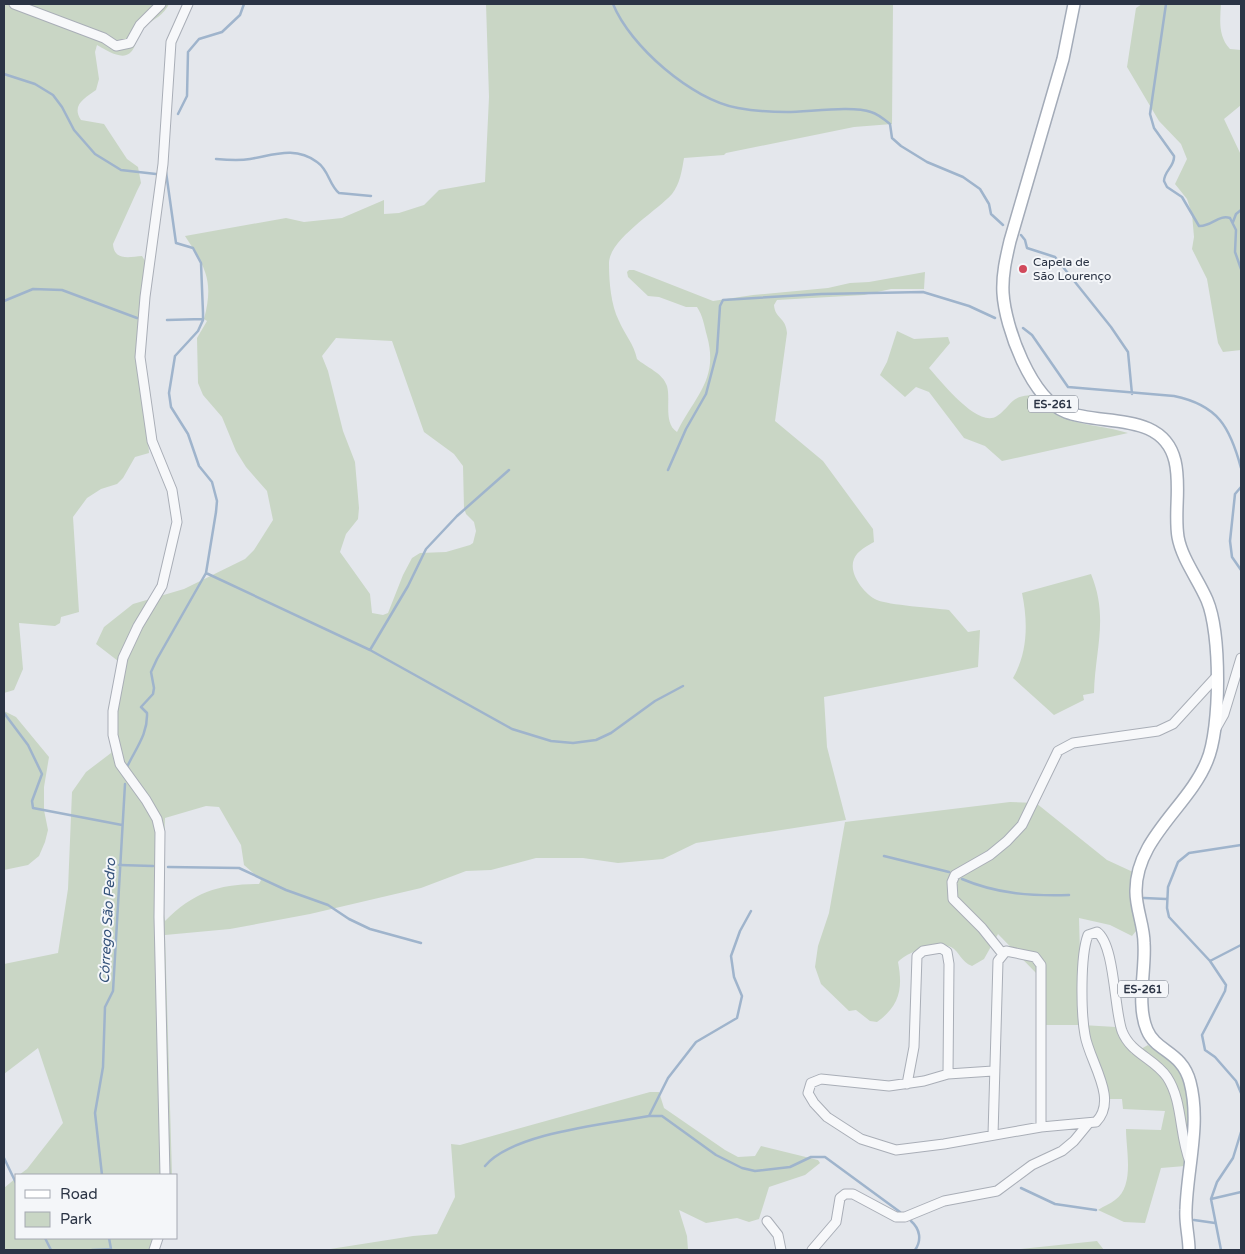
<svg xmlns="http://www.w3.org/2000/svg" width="1245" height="1254" viewBox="0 0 1245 1254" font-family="'Varela Round',sans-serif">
<rect width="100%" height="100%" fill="#e4e7ec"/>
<path fill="#c9d6c5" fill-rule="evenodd" d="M4 4H169C164 15 154 19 144 27 139 32 138 38 135 45 128 65 110 52 97 45L95 52 99 79 96 90C85 98 71 105 81 120L104 124 127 159 138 167 141 183 137 191 113 244C114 261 129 257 142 256L147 264 140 312 149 453 135 457 123 478 117 484 101 489 87 498 73 517 79 612 61 617 60 623 55 626 19 623 23 669 14 690 4 693Z
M486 4H893L892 124 854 127 726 153 724 155 684 158C682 170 680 184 672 194 657 211 608 240 609 264 609 282 611 305 619 321 625 335 634 344 637 359 646 367 663 373 667 386 671 400 663 423 677 432 695 396 719 379 707 336 704 325 703 316 697 307H686L659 297 648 296 628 277 627 272 629 270H634L713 301 753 295 828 288 850 283 869 282 925 272 924 289H891L864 295 777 300 774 305C775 319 786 317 787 333L775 421 823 461 873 529 874 542C867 546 857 551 854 559 848 573 864 594 877 600 888 605 934 608 949 610L968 632 980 630 978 667 824 697 827 747 846 820 696 843 663 859 618 863 583 858H536L491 870 466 871 421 888 310 914 230 929 165 935 172 1175H19L27 1169 63 1123 38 1048 4 1074V964L58 953 68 889 72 792 86 772 111 753 118 661 96 644 104 627 133 604 184 589 245 559 254 550 273 520 267 491 246 467 236 451 222 417 203 395 198 383 197 338 207 321 204 319C214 281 206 268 185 236L286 218 304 222 342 218 384 200V214L399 213 424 205 439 190 485 182 489 97ZM336 338 392 341 424 432 454 454 463 466 464 508 466 514 474 522 476 531 473 543 470 545 446 552 420 553 412 558 403 575 388 613 383 615 372 613 370 594 340 552 346 534 358 519 359 508 355 462 343 431 328 371 322 356ZM206 806 219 807 241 845 244 865 261 880 259 884C219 884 194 892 165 921L162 901 165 818Z
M1142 4H1221C1220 20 1218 36 1230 49L1241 50V105L1224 119 1241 155V350L1223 352 1218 343 1207 279 1192 249 1194 237 1192 214 1187 199 1175 184 1187 159 1181 144 1159 121 1127 67 1136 8Z
M897 331 914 339 948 337 950 343 929 368C941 381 978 429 997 416 1013 405 1009 396 1033 395 1066 429 1087 421 1128 433L1002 461 985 446 964 438 929 392 916 387 905 397 880 375 887 362Z
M1091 574C1109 618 1095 649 1094 693L1083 695 1084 700 1054 715 1013 678C1028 652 1028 622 1022 593Z
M4 711 16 717 49 757 44 787V810L48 830 45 842 39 856 28 865 4 870Z
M1010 802 1036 803 1107 860 1133 872 1130 892 1136 931 1132 936 1110 925 1079 918 1082 1025 1116 1027 1122 1041 1132 1054 1148 1045C1158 1053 1174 1062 1181 1073 1197 1100 1188 1137 1185 1166L1161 1168 1145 1223 1124 1222 1098 1210C1104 1206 1110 1204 1115 1200 1135 1186 1126 1150 1126 1129L1161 1130 1165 1111 1123 1109 1122 1099H1103L1085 1051 1082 1025H1045L1037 974 998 934 984 959 972 966C961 962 960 952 951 947 938 940 907 952 898 962 903 988 900 1006 877 1022L870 1021 856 1010 849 1011 821 984 815 967 818 946 829 913 845 822Z
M650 1092H659L664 1108 725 1150 738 1157 755 1156 761 1146 818 1160 820 1163 805 1175 769 1187 759 1219 749 1222 737 1218 706 1223 679 1210 687 1236 688 1250H324L413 1236 437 1234 455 1197 451 1144 460 1145Z
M16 1178V1238H157L149 1250H4V1188Z
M1097 1241 1104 1250H1011Z"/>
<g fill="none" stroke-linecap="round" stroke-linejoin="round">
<path stroke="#9fb4cc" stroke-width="2.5" d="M613 4C630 46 692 100 738 108 754 111 771 112 787 112 808 112 853 105 871 112 878 114 884 119 890 124L892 138 901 146 927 162 963 177 980 189 989 204 991 214 1003 225
M1166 4 1150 114 1154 128 1174 156C1175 166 1164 171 1164 181L1167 187 1182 197 1199 226C1211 227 1219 214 1230 218L1236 230 1235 252 1241 269
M4 74 35 84 53 95 62 107 74 130 95 154 121 170 156 174
M178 114 187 96 188 52 199 39 222 32 240 15 244 4
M216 159C227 160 239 161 250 159 274 155 295 146 317 162 329 170 329 185 339 193L371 196
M1233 222 1236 214 1241 210
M1021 235 1025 240 1027 248 1055 257 1111 327 1128 352 1132 394
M4 301 33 289 62 290 137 318
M167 320 203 319
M1023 328 1032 335 1068 387 1174 396C1218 405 1230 427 1241 468
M668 470 686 429 706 394 717 352 720 306 723 300 821 294 923 292 969 306 995 318
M1241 487 1235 494 1230 541 1232 557 1241 570
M206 573 370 650 512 729 551 741 573 743 596 740 611 733 655 701 683 686
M370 650 408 586 426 549 457 516 509 470
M4 713 28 745 42 774 32 801 33 808 122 825
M127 767C136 748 148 734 147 713L141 707 153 694 154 688 151 672 157 659 206 573 216 512 217 501 212 482 199 466 188 434 171 407 169 393 175 356 198 331 203 320V313L201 263 193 248 176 243 166 172
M1241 845 1189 853 1178 862 1168 887 1167 908 1169 917 1210 961 1226 985 1225 991 1202 1035 1205 1050 1215 1057 1236 1081 1241 1093
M884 856 949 872
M119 865 153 866
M168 867 239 868 286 890 328 905 349 919 370 929 421 943
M962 879C997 894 1031 896 1069 895
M1144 898 1166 899
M1210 961 1241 945
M649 1116 668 1078 696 1042 737 1018 742 996 734 977 731 956 740 931 751 911
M4 1158 16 1183
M485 1166C512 1133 607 1124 649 1116H662L716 1155 742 1168 755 1171 790 1167 811 1157H825L900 1212
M102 1175 95 1113 103 1067 105 1007 113 991 125 784
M1021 1188 1055 1204 1096 1210
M1211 1199 1241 1192
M1194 1220 1215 1223
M911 1221C920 1229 922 1240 915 1250
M45 1238 51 1250
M109 1238 111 1249
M92 1250 111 1249
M1221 1250 1211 1199 1217 1182 1233 1158 1241 1132"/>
<defs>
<path id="minor" d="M14 4 104 38 116 46 130 43 140 25 161 4
M1215 730 1224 714 1241 658
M1002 953 982 928 953 899 952 882 955 875 990 855 1007 841 1022 825 1058 751 1073 743 1158 731 1173 724 1216 677
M993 1071 948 1074 924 1081 889 1086 821 1079 811 1083 808 1093 814 1103 827 1117 861 1139 896 1150 944 1144 1041 1127 1096 1122C1119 1099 1089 1061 1085 1035 1081 1013 1080 956 1088 935L1097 932C1115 945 1114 1009 1122 1031 1131 1054 1154 1058 1167 1077 1183 1101 1179 1135 1190 1162
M907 1084 914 1047 917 956 923 951 941 948 947 952 949 964 948 1074
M993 1135 998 961 1006 951 1035 957 1041 965V1127
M165 1175 159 917 160 832 157 819 146 800 120 764 113 735V711L123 658 138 626 162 586 177 522 172 490 152 441 140 357 145 297 163 164 171 42 188 4
M767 1221 778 1235 781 1250
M154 1250 158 1238
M812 1250 836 1222 840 1198 845 1194H853L896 1217H905L944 1201 997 1191 1032 1165 1062 1151 1074 1141 1088 1124"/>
<path id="major" d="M1074 4 1063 59 1010 241C1006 258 1002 275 1003 293 1005 327 1031 399 1066 412 1102 426 1163 411 1175 461 1181 486 1174 512 1178 537 1182 559 1198 579 1207 600 1221 633 1221 728 1207 761 1189 806 1135 839 1136 892 1136 909 1144 926 1144 943 1146 970 1136 1004 1147 1030 1156 1052 1182 1051 1190 1082 1201 1124 1187 1168 1186 1210 1185 1223 1189 1237 1189 1250"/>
</defs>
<use href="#minor" stroke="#a9aeb7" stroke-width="11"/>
<use href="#major" stroke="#a3abb8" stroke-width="14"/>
<use href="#minor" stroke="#f7f8fa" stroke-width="9"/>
<use href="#major" stroke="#fff" stroke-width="11"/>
</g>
<circle fill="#d1495b" stroke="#f4f6f9" stroke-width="2" cx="1023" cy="269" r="5"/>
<g text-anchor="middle" stroke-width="4" stroke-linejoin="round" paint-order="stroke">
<g fill="#f4f6f9" stroke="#676e7b" stroke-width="1">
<rect x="1028" y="395.5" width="50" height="17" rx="4"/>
<rect x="1118" y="980.5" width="50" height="17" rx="4"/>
</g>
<g font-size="11" font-weight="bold" fill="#2b3445">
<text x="1053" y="408">ES-261</text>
<text x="1143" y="993">ES-261</text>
</g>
<g font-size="12" fill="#2b3445" stroke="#f4f6f9" text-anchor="start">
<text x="1033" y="266">Capela de<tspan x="1033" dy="14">São Lourenço</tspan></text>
</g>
<g font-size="14" font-style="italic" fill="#34527a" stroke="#f4f6f9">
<text transform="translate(107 921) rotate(-87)" y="5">Córrego São Pedro</text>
</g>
</g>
<rect width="1245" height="1254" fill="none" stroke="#2b3445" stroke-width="10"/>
<rect x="15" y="1174" width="162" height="65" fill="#f4f6f9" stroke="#a4a8b1"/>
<rect x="25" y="1190" width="25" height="8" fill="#ffffff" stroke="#a4a8b1"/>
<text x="60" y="1199" font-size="15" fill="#2b3445">Road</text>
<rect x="25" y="1212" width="25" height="15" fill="#c9d6c5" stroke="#a4a8b1"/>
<text x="60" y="1224" font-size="15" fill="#2b3445">Park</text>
</svg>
